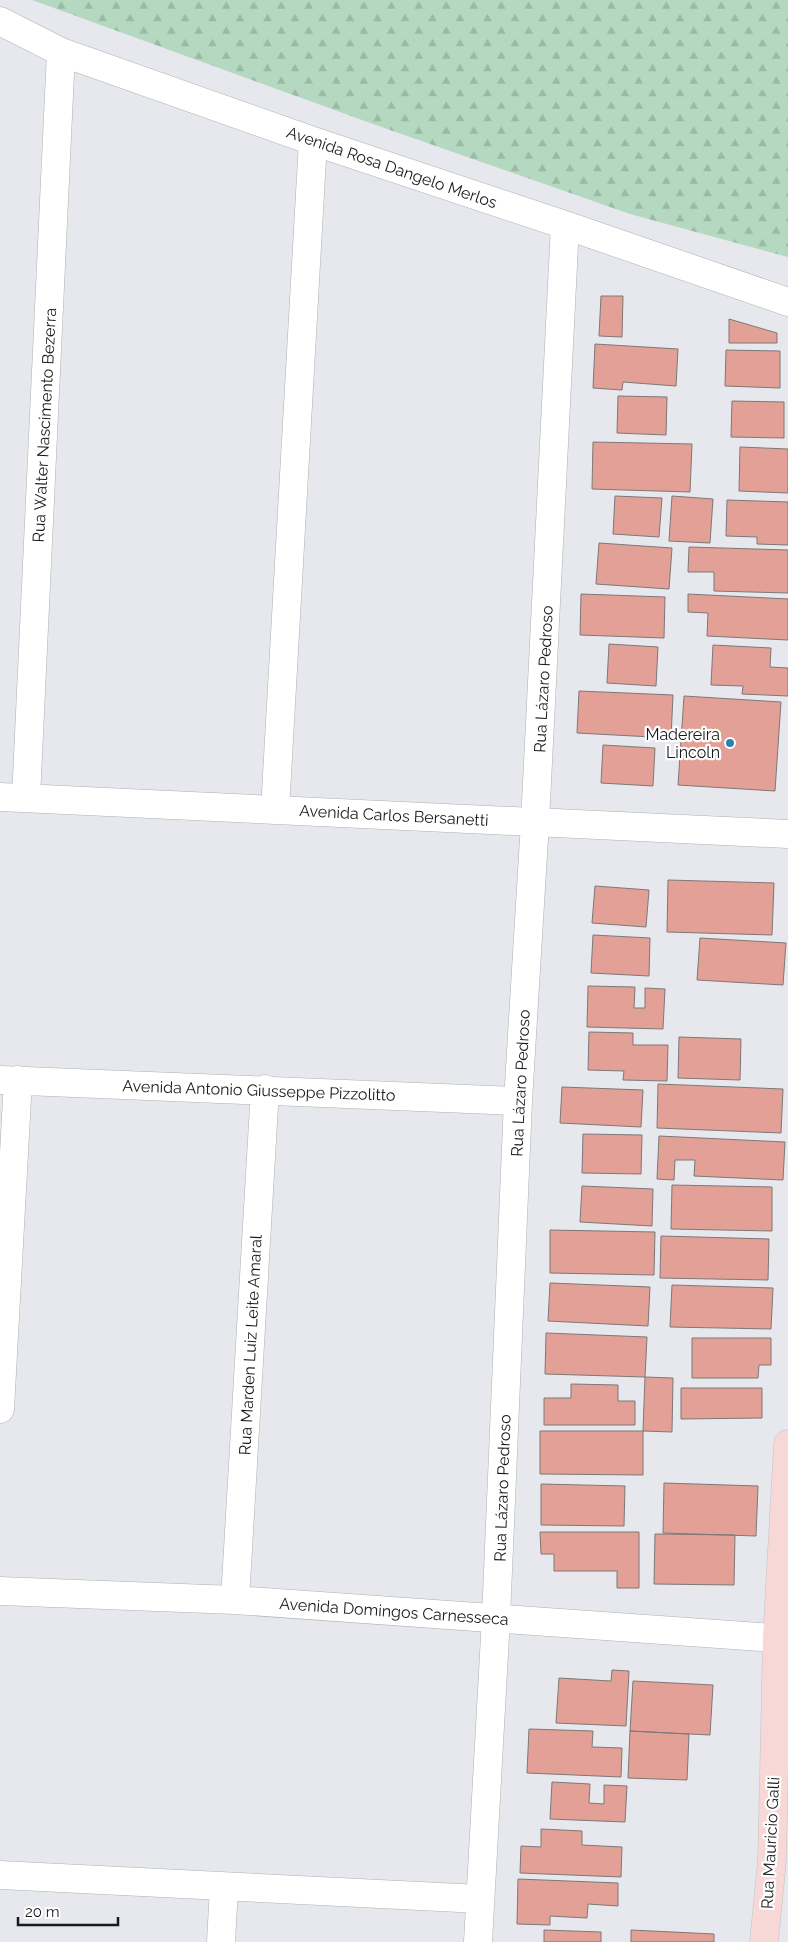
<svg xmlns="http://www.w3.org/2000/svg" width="788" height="1942" viewBox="0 0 788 1942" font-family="Raleway,sans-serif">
<defs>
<pattern id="forest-firs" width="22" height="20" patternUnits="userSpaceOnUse" patternTransform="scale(1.25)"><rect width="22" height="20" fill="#b4d9c0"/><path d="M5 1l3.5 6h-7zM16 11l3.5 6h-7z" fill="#9abaa4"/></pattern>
</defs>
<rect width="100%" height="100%" fill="#e6e8ed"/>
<path fill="url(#forest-firs)" d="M32 0H788V257L630 214 373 124Z"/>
<path fill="#e3a097" stroke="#7d7877" d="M601 296H623L622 337 599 336Z
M729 319 777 333V343H729Z
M595 344 678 349 676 386 623 382 622 390 593 388Z
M726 350 780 351V388L725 386Z
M618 396 667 397 666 435 617 433Z
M732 401 784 402V438L731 437Z
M593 442 692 444 690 492 592 489Z
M740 447 788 449V493L739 491Z
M615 496 662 498 659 537 613 534Z
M672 496 713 499 710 543 669 541Z
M727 500 788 502V545L757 544V537L726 536Z
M599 543 672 548 669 589 596 584Z
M689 547 788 550V593L714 591V572H688Z
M581 594 665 597 664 638 580 635Z
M688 594 788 599V640L707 636 708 613 688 612Z
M609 644 658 647 656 686 607 683Z
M713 645 771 648 770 667 788 668V696L742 694 743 686 711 685Z
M579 691 673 695 671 738 577 733Z
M684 696 781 702 775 791 678 785Z
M603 745 655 748 653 786 601 783Z
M668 880 774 883 772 935 667 932Z
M595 886 649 890 646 927 592 923Z
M593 935 650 938 649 976 591 973Z
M700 938 786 943 783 985 697 980Z
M588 986 635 987 634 1008H645V988L665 989 663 1029 587 1027Z
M589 1032 633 1033V1045H668L667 1081 623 1080 624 1071 588 1070Z
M679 1037 741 1039 740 1080 678 1078Z
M658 1084 783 1089 781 1133 657 1128Z
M562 1087 643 1090 641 1127 560 1123Z
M583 1134 642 1135 641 1174 582 1173Z
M659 1136 785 1142 783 1180 694 1176 695 1160H675L674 1180 657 1179Z
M672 1185 772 1187V1231L671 1229Z
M582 1186 653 1189 652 1226 580 1222Z
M550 1230 655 1232 654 1275 550 1273Z
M661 1236 769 1239 768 1280 660 1278Z
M550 1283 650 1287 648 1326 548 1321Z
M672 1285 773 1288 771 1329 670 1327Z
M546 1333 647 1337 645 1377 545 1374Z
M692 1338H771V1365H759L758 1378H692Z
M645 1377 673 1378 672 1432 643 1431Z
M571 1384 618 1385V1401H635V1425H544V1398H571Z
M681 1388H762V1418L681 1419Z
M540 1431H643V1475L540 1474Z
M664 1483 758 1486 756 1536 663 1533Z
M541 1484 625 1486 624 1526 541 1525Z
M540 1532H639V1588H617V1571H554V1554H541Z
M655 1534 735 1535 734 1585 654 1584Z
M612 1670 629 1671 626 1726 556 1723 559 1678 611 1681Z
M633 1681 713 1685 710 1735 630 1731Z
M529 1729 593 1731 592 1747 622 1748 621 1777 527 1773Z
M630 1731 689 1734 687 1780 628 1778Z
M552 1782 590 1784 589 1803 604 1804V1785L627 1786 625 1822 550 1819Z
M541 1829 582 1831V1845L622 1847 621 1877 520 1873 521 1846 541 1847Z
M518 1879 618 1883V1906L588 1904 587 1918 550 1916V1925L517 1924Z
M544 1930 601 1932V1942H544Z
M631 1930 714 1934V1942H631Z"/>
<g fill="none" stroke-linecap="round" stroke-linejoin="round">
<defs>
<path id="street" d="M0 21 61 52 313 141 565 225 788 302
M0 797 788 834
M26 798 61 52
M275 810 313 141
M0 1080 518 1101
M0 1409 18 1080
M0 1591 235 1600 788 1639
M235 1600 265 1089
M0 1875 480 1899
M221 1942 224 1887
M478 1942 496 1618 518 1101 535 822 565 225"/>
<path id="primary" d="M764 1942 772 1861 777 1639 788 1444"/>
</defs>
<use href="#street" stroke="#aeb0b4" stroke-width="29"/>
<use href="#primary" stroke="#c3c3c4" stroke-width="29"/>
<use href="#street" stroke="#fff" stroke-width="28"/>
<use href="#primary" stroke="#f7d8d6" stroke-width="28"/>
</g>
<circle fill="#2b82b1" stroke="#fff" stroke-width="2" cx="730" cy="743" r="5"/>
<g text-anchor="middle" stroke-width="4.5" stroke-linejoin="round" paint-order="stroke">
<g font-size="16" fill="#18191b" stroke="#fff">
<text transform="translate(392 167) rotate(19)" y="6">Avenida Rosa Dangelo Merlos</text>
<text transform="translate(44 425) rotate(-87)" y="6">Rua Walter Nascimento Bezerra</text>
<text transform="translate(543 679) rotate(-87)" y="6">Rua Lázaro Pedroso</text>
<text transform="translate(394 815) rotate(3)" y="6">Avenida Carlos Bersanetti</text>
<text transform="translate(520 1083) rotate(-87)" y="6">Rua Lázaro Pedroso</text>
<text transform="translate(259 1090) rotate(2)" y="6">Avenida Antonio Giusseppe Pizzolitto</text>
<text transform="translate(250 1345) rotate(-87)" y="6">Rua Marden Luiz Leite Amaral</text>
<text transform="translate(502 1488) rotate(-88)" y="6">Rua Lázaro Pedroso</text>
<text transform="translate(394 1611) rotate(4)" y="6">Avenida Domingos Carnesseca</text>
<text transform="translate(770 1843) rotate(-87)" y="6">Rua Mauricio Galli</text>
</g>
<g font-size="16" fill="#18191b" stroke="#fff" text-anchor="end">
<text x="720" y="740">Madereira<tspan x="720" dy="18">Lincoln</tspan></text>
</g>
</g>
<path d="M18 1917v8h100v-8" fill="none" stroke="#18191b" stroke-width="2.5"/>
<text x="25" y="1917" font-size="15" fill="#18191b" stroke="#ffffff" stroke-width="4" paint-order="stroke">20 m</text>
</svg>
